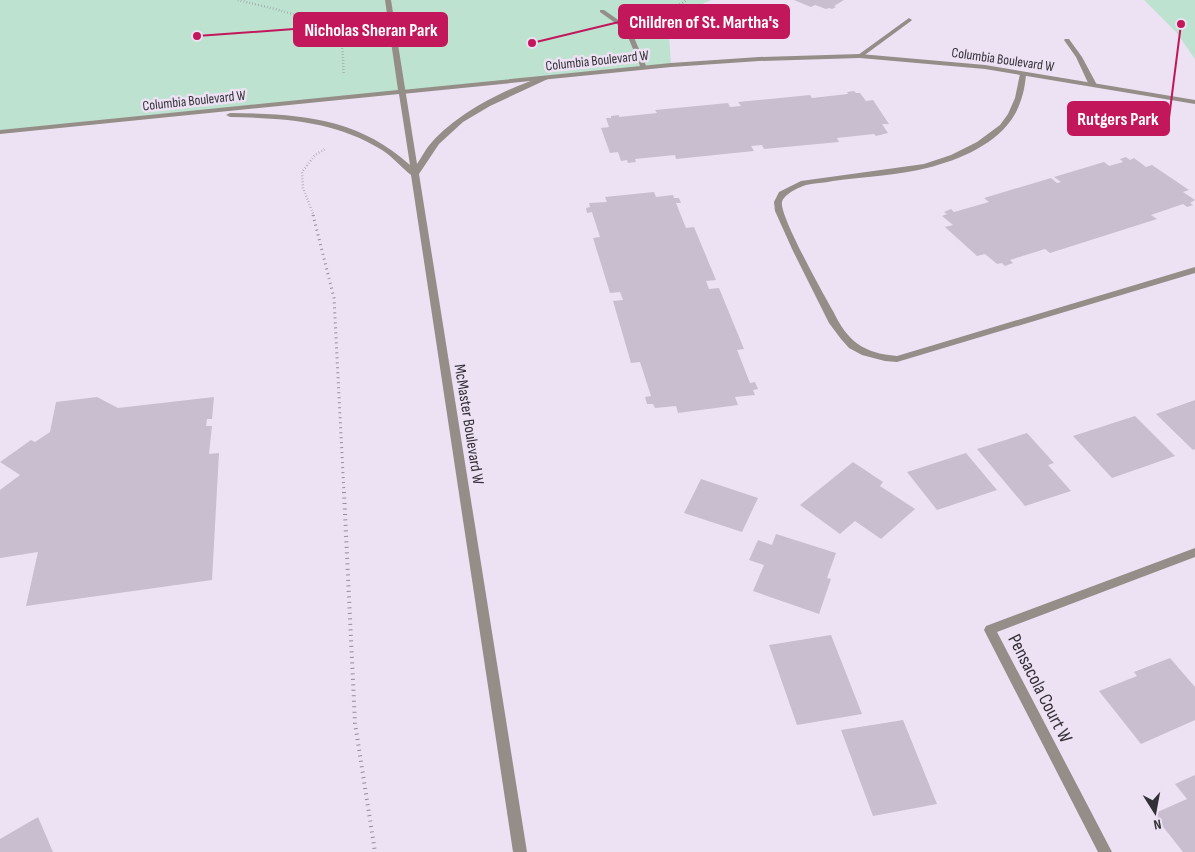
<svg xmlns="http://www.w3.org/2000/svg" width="1195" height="852" viewBox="0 0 1195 852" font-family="'Sofia Sans Condensed',sans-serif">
<rect width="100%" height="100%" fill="#ede2f3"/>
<path fill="#bde2cf" d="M0 0H711L668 20 671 65 0 132Z
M1144 0H1195V59L1176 32Z"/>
<path fill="#c8becf" d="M794 0H844L834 6 836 7 832 9 829 8 826 9 815 5 811 7Z
M854 91 856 93H860L866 101 873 100 889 124H882L888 133 876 136 874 134 837 138 839 142 764 149 762 145 751 146 754 151 676 159 675 155 635 159 636 162 628 163 627 160 621 161 618 152 610 153 601 128 609 127 606 118H611V116L619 115V117L657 113 655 110 728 103 730 107 741 106 738 102 810 95 812 98 848 94 847 92Z
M1126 157 1130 160 1134 158 1146 167 1152 165 1189 190 1183 192 1195 200 1190 203 1193 205 1187 207 1183 204 1151 215 1157 219 1050 253 1045 249 1010 260 1013 263 1005 266 1002 263 997 264 985 254 977 256 945 227 953 225 942 216 947 214 944 212 951 209 954 212 989 202 984 198 1051 178 1057 183 1061 182 1054 177 1104 162 1109 166 1123 162 1120 159Z
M654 192 656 197 673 195 674 198H679L681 203H676L686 228 694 227 716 280 706 281 709 289 719 288 744 349 737 350 750 383 755 382 758 389 753 390 755 395 735 397 738 405 678 413 676 406 655 408 653 404H647L645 397 651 396 640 362 631 363 613 301 623 300 620 292 610 293 593 238 600 237 592 212 587 213 586 208 590 207 589 203 607 202 605 197Z
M97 397 118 408 214 397 212 419H207L206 426H212L209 454 219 453 212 580 26 606 38 552 0 558V490L20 475 0 462 31 440 35 442 50 432 56 402Z
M1195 400V449L1193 450 1156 414Z
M1135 416 1175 456 1112 478 1073 436Z
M1027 433 1054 463 1048 465 1071 491 1025 506 977 449Z
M966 453 997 490 937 510 907 472Z
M853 462 883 482 880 486 915 509 881 539 855 521 840 534 800 505Z
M701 479 758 498 742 532 684 513Z
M776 534 836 553 827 578 831 579 819 614 753 591 764 565 749 560 758 540 772 545Z
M831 635 862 714 797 725 769 645Z
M1170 658 1195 687V720L1141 744 1099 691 1137 676 1134 672Z
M903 720 937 804 873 816 841 730Z
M1195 775V852H1183L1153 814 1187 799 1175 784Z
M38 817 53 852H0V839Z"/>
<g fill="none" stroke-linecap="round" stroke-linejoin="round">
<path stroke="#938c98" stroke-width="2.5" stroke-dasharray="0.5 2.5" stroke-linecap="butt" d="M238 0C261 6 324 18 338 37 345 47 342 64 344 75
M653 27 659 17 687 0
M314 216 303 188 302 172 315 155 325 149"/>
<path stroke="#938c98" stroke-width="3" stroke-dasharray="1 4" stroke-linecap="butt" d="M313 215 334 298 344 494"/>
<path stroke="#938c98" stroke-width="4" stroke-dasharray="1 4.5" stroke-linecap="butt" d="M344 492 355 723 375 852"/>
<path fill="#948d88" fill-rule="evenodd" d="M600 10H604L630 28 647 68 646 69 641 68 625 30 600 12Z
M909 18 912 20 911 21 862 57H858V55Z
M1065 39H1069L1082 57 1097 85 1095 86 1089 85 1076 57 1064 40Z
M1023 72 1026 74C1025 88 1022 101 1015 114 998 144 959 160 927 168 898 175 863 177 833 181 824 183 815 183 806 185 799 187 784 194 782 202 779 215 824 295 833 311 848 342 863 353 897 356L1195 267V273L897 362 885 361 862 355 849 348 841 339 829 323 793 251 775 211 774 202 779 192 801 181 924 164 951 155 977 142 1000 125 1008 114 1015 98 1020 74Z"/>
<path fill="#948d88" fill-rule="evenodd" d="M860 54 985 65 1195 100V104L985 69 860 58 759 61 671 67 402 94 398 92 402 90 671 63 759 57Z
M1195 548V557L997 632 1112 852H1098L984 630 986 626Z"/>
<path fill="#948d88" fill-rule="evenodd" d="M385 0H391L417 164C422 157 426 148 432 142 459 112 508 87 546 76L550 78 490 106 463 122 439 144 419 174 527 852H513L411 175C401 167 393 157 382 150 336 121 283 118 230 117L226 115 230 113C298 114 357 117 410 165L399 94 0 134V130L398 90Z"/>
</g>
<g text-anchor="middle" stroke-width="5" stroke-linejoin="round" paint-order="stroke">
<g font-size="14" fill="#332f36" stroke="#ede2f3">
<text transform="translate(1003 59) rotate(8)" y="5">Columbia Boulevard W</text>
<text transform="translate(597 60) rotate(-6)" y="5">Columbia Boulevard W</text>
<text transform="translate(194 100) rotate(-6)" y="5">Columbia Boulevard W</text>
</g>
<g font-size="16" fill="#332f36" stroke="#ede2f3">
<text transform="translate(470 424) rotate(81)" y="6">McMaster Boulevard W</text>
</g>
<g font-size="19" fill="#332f36" stroke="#ede2f3">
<text transform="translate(1041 688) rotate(63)" y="7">Pensacola Court W</text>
</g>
</g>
<path fill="none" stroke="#c2185b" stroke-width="2" d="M532 43L619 22M197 36L294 29M1181 24L1169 118"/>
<g fill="#c2185b" stroke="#ede2f3" stroke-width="2">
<circle cx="532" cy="43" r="5"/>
<circle cx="197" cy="36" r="5"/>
<circle cx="1181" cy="24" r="5"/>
</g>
<g fill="#c2185b" stroke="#c2185b" stroke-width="2">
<rect x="619" y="5" width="170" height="33" rx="5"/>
<rect x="294" y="13" width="153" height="33" rx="5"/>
<rect x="1068" y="102" width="101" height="33" rx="5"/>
</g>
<g font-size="18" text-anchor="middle" font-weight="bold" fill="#fff">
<text x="704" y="28">Children of St. Martha's</text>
<text x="371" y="36">Nicholas Sheran Park</text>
<text x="1118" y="125">Rutgers Park</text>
</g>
<g transform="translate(1155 812) rotate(169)" stroke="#ede2f3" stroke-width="4" paint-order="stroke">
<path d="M0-4L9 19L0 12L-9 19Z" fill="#332f36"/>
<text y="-8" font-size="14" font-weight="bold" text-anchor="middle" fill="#332f36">N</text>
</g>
</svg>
